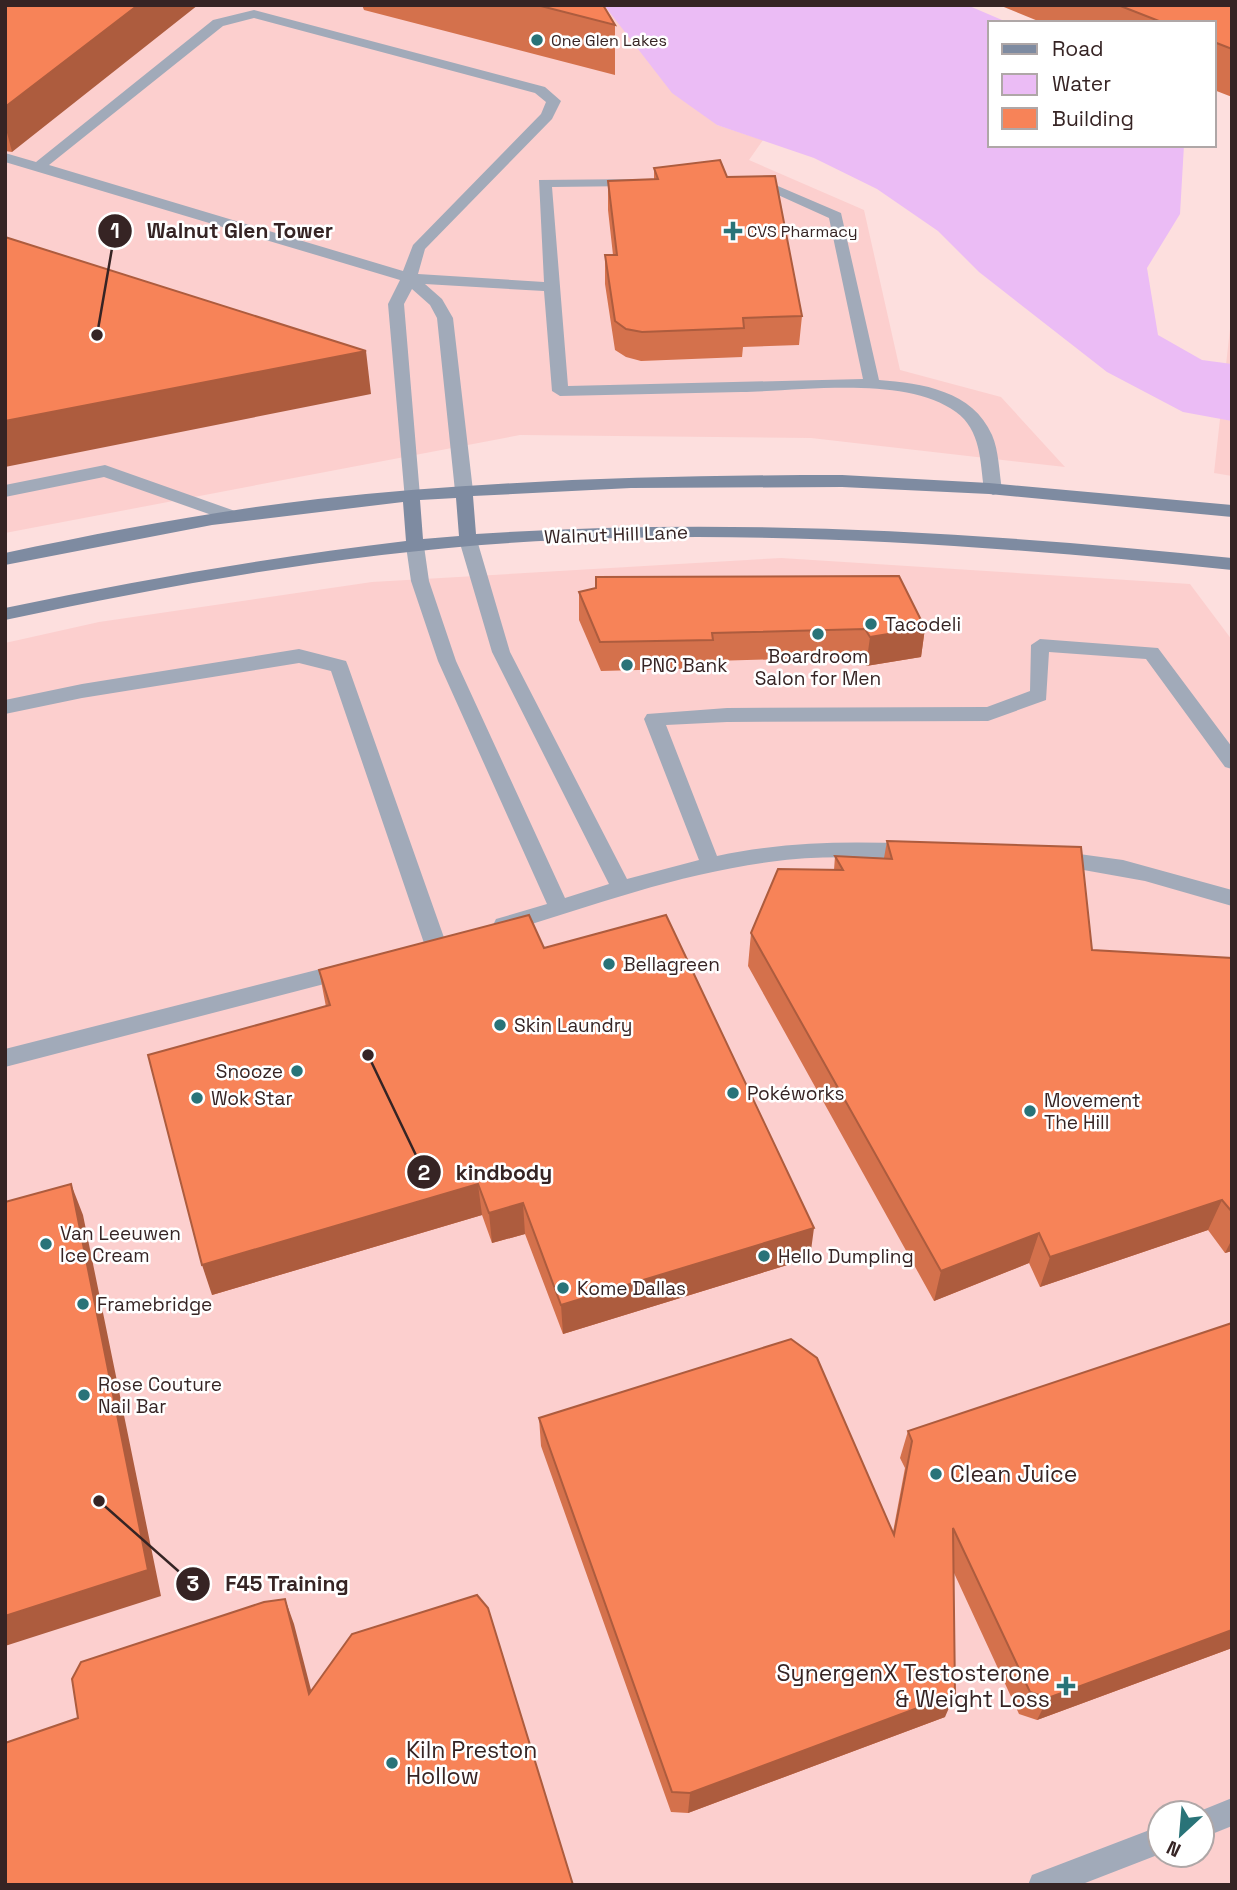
<svg xmlns="http://www.w3.org/2000/svg" width="1237" height="1890" viewBox="0 0 1237 1890" font-family="'Space Grotesk',sans-serif">
<rect width="100%" height="100%" fill="#fddfde"/>
<path fill="#fccfce" fill-rule="evenodd" d="M5 5H607L717 125 763 140 749 160 864 210 900 370 1001 397 1065 467 811 438 520 435 5 533Z
M1232 311V476L1214 473Z
M781 558 1190 584 1232 640V1885H5V643L99 622 372 582ZM1160 1813H1202V1855H1160Z"/>
<path fill="#ebbcf5" d="M604 5H967L1009 23H990V145H1184L1180 214 1147 268 1158 335 1202 360 1232 364V421L1183 412 1107 372 979 272 938 231 877 189 814 158 717 125 672 93Z"/>
<g fill="none" stroke-linecap="round" stroke-linejoin="round">
<path fill="#a1aab9" fill-rule="evenodd" d="M254 10 545 87 561 101 552 119 425 249 418 274 544 282 539 180 640 179 642 182 635 186 552 187 568 386 863 379 829 218 745 180 752 176 757 177 841 213 879 380C922 383 973 391 992 435 999 451 999 472 1002 489L999 493 993 495 984 489C980 461 981 430 956 412 906 375 801 391 741 392 681 393 620 395 560 396L552 391 544 291 425 284 442 299 453 318 473 491 464 497 455 491 437 318 430 305 412 289 404 304 420 496 417 500H405L388 304 400 280 5 162V153L36 162 213 20ZM254 18 535 93 546 102 541 114 413 245 403 271 49 165 223 26Z
M105 465 235 511 238 515 235 519H223L104 477 5 497V485Z
M468 534 477 540 510 652 627 879 699 860 644 719 647 714 727 708 987 707 1030 691 1031 645 1040 639 1158 648 1232 747V769L1225 767 1146 659 1049 652 1046 700 988 721 727 722 666 725 717 856C782 842 847 841 913 844L920 847 923 852 920 857 913 860C865 857 817 855 769 862 678 874 591 906 503 933L496 931 493 925 496 919 547 904 438 661 411 581 406 546 409 542H421L424 546 429 581 456 661 565 898 609 884 492 652 459 540Z
M299 649 346 661 348 666 447 946 443 952H429L425 946 331 671 299 663 82 698 5 714V700L82 684Z
M1057 851 1123 860 1232 890V906L1145 881 1050 864 1047 859 1050 854Z
M348 962 355 964 359 970 355 976 5 1067V1049Z
M1232 1798V1826L1202 1838V1813H1195Z
M1160 1826V1854L1080 1885H1028L1032 1875Z"/>
<path fill="#7e8ba1" fill-rule="evenodd" d="M842 475 989 483 1232 505V517L989 494 842 487 631 488 473 496 476 534C729 517 980 532 1232 558V570C1009 547 787 530 563 540 375 548 189 581 5 620V608C138 580 271 557 406 541L403 502 212 525 5 565V553C109 531 213 511 318 499 493 480 667 475 842 475ZM456 498 459 536 423 539 420 500Z"/>
</g>
<path fill="#d4714c" d="M5 5 12 152 5 151Z
M362 5H603L615 25V75L364 10Z
M999 5H1232V97L1214 90V23H1043Z
M654 168 727 177 802 316 799 345 743 347 742 357 641 361 626 357 615 350 605 284V255H613L608 210V181L654 179Z
M579 592 925 628 921 657 866 666 861 657 712 661 711 668 601 671 579 620Z
M887 841 1092 950 1232 958V1251L1225 1253 1208 1230 1040 1287 1029 1263 934 1301 748 966 751 933 834 870 835 856 884 858Z
M544 948 810 1258 563 1334 525 1234 492 1243 482 1215 212 1295 326 1007 319 970Z
M1232 1323V1648L1037 1720 1019 1714 954 1573 945 1717 688 1813 671 1812 541 1446 539 1418 893 1532 905 1468 900 1458 908 1431Z"/>
<path fill="#ad5c3e" d="M138 5H198L12 152 5 125V107Z
M366 351 371 394 5 467V421Z
M925 628 921 657 866 666 870 637Z
M71 1184 83 1215 161 1596 5 1646V1616Z
M478 1184 482 1215 212 1295 202 1265Z
M1222 1200 1208 1230 1040 1287 1050 1257Z
M523 1203 525 1234 492 1243 489 1213Z
M814 1228 810 1258 563 1334 561 1305Z
M1039 1233 1029 1263 934 1301 941 1271Z
M1232 1239V1251L1225 1253Z
M285 1599 294 1624 318 1717 309 1694Z
M1232 1630V1648L1037 1720 1048 1698Z
M955 1694 945 1717 688 1813 690 1793Z"/>
<path fill="#f78358" stroke="#ad5c3e" stroke-width="2" d="M5 5H138L5 107Z
M537 5H603L615 25Z
M1118 5H1232V49L1214 42V23H1164Z
M720 160 727 177 775 176 802 316 743 318 744 328 642 332 626 329 615 321 605 255H617L608 181 658 179 654 168Z
M5 237 366 351 5 421Z
M899 576 925 628 870 637 865 629 712 633 713 640 600 642 579 592 596 588V577Z
M887 841 1081 847 1092 950 1232 958V1212L1222 1200 1050 1257 1039 1233 941 1271 751 933 778 869 843 870 835 856 892 859Z
M529 915 544 948 666 915 814 1228 561 1305 523 1203 489 1213 478 1184 202 1265 148 1055 330 1005 319 970Z
M71 1184 148 1570 5 1616V1202Z
M1232 1323V1630L1048 1698 1030 1692 953 1528 955 1694 690 1793 672 1792 539 1418 791 1339 817 1358 894 1535 912 1441 908 1431Z
M477 1595 488 1608 573 1885H5V1743L78 1718 72 1679 81 1662 264 1602 285 1599 309 1694 352 1634Z"/>
<g fill="#297378" stroke="#fff" stroke-width="2.5">
<circle cx="537" cy="40" r="7"/>
<path d="M729.5 220.5h7v7h7v7h-7v7h-7v-7h-7v-7h7z"/>
<circle cx="871" cy="624" r="7"/>
<circle cx="818" cy="634" r="7"/>
<circle cx="627" cy="665" r="7"/>
<circle cx="609" cy="964" r="7"/>
<circle cx="500" cy="1025" r="7"/>
<circle cx="297" cy="1071" r="7"/>
<circle cx="733" cy="1093" r="7"/>
<circle cx="197" cy="1098" r="7"/>
<circle cx="1030" cy="1111" r="7"/>
<circle cx="46" cy="1244" r="7"/>
<circle cx="764" cy="1256" r="7"/>
<circle cx="563" cy="1288" r="7"/>
<circle cx="83" cy="1304" r="7"/>
<circle cx="84" cy="1395" r="7"/>
<circle cx="936" cy="1474" r="7"/>
<path d="M1062.5 1675.5h7v7h7v7h-7v7h-7v-7h-7v-7h7z"/>
<circle cx="392" cy="1763" r="7"/>
</g>
<g text-anchor="middle" stroke-width="5" stroke-linejoin="round" paint-order="stroke">
<g font-size="16" fill="#362424" stroke="#fff" text-anchor="start">
<text x="551" y="46">One Glen Lakes</text>
<text x="747" y="237">CVS Pharmacy</text>
</g>
<g font-size="19" fill="#362424" stroke="#fff">
<text transform="translate(616 534) rotate(-2)" y="7">Walnut Hill Lane</text>
</g>
<g font-size="19" fill="#362424" stroke="#fff" text-anchor="start">
<text x="885" y="631">Tacodeli</text>
<text x="818" y="663" text-anchor="middle">Boardroom<tspan x="818" dy="22">Salon for Men</tspan></text>
<text x="641" y="672">PNC Bank</text>
<text x="623" y="971">Bellagreen</text>
<text x="514" y="1032">Skin Laundry</text>
<text x="283" y="1078" text-anchor="end">Snooze</text>
<text x="747" y="1100">Pokéworks</text>
<text x="211" y="1105">Wok Star</text>
<text x="1044" y="1107">Movement<tspan x="1044" dy="22">The Hill</tspan></text>
<text x="60" y="1240">Van Leeuwen<tspan x="60" dy="22">Ice Cream</tspan></text>
<text x="778" y="1263">Hello Dumpling</text>
<text x="577" y="1295">Kome Dallas</text>
<text x="97" y="1311">Framebridge</text>
<text x="98" y="1391">Rose Couture<tspan x="98" dy="22">Nail Bar</tspan></text>
</g>
<g font-size="23" fill="#362424" stroke="#fff" text-anchor="start">
<text x="950" y="1482">Clean Juice</text>
<text x="1050" y="1681" text-anchor="end">SynergenX Testosterone<tspan x="1050" dy="26">&amp; Weight Loss</tspan></text>
<text x="406" y="1758">Kiln Preston<tspan x="406" dy="26">Hollow</tspan></text>
</g>
</g>
<path fill="none" stroke="#362424" stroke-width="2.5" d="M97 335L115 231M368 1055L424 1172M99 1501L193 1584"/>
<g fill="#362424" stroke="#fff" stroke-width="2.5">
<circle cx="97" cy="335" r="7"/>
<circle cx="368" cy="1055" r="7"/>
<circle cx="99" cy="1501" r="7"/>
<circle cx="115" cy="231" r="18"/>
<circle cx="424" cy="1172" r="18"/>
<circle cx="193" cy="1584" r="18"/>
</g>
<g font-size="21" text-anchor="middle" font-weight="bold" fill="#fff">
<text x="115" y="238">1</text>
<text x="424" y="1180">2</text>
<text x="193" y="1591">3</text>
</g>
<g font-size="21" text-anchor="middle" font-weight="bold" fill="#362424" stroke="#fff" stroke-width="5" stroke-linejoin="round" paint-order="stroke">
<text x="240" y="238">Walnut Glen Tower</text>
<text x="504" y="1180">kindbody</text>
<text x="287" y="1591">F45 Training</text>
</g>
<rect width="1237" height="1890" fill="none" stroke="#362424" stroke-width="14"/>
<rect x="988" y="21" width="228" height="126" fill="#ffffff" stroke="#afa7a7" stroke-width="2"/>
<rect x="1002" y="44" width="35" height="10" fill="#7e8ba1" stroke="#afa7a7" stroke-width="2"/>
<text x="1052" y="56" font-size="21" fill="#362424">Road</text>
<rect x="1002" y="74" width="35" height="21" fill="#ebbcf5" stroke="#afa7a7" stroke-width="2"/>
<text x="1052" y="91" font-size="21" fill="#362424">Water</text>
<rect x="1002" y="108" width="35" height="21" fill="#f78358" stroke="#afa7a7" stroke-width="2"/>
<text x="1052" y="126" font-size="21" fill="#362424">Building</text>
<g transform="translate(1181 1834) rotate(206)"><circle r="33" fill="#ffffff" stroke="#afa7a7" stroke-width="2"/>
<path d="M0-5L12 26L0 18L-12 26Z" fill="#297378"/>
<text y="-10" font-size="19" font-weight="bold" text-anchor="middle" fill="#362424">N</text>
</g>
</svg>
